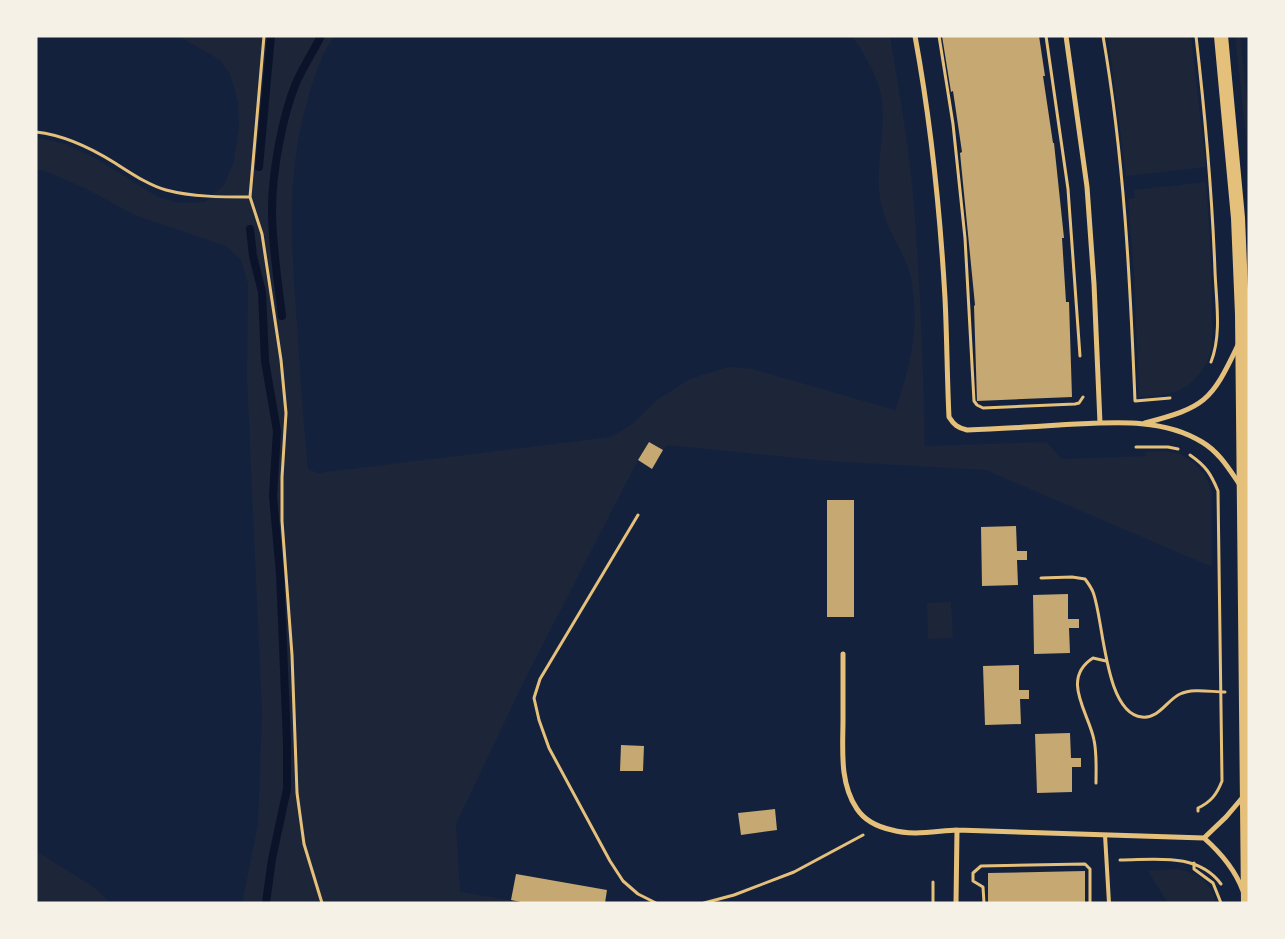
<svg xmlns="http://www.w3.org/2000/svg" width="1285" height="939" viewBox="0 0 1285 939" font-family="'Noto Sans',sans-serif">
<rect width="100%" height="100%" fill="#14213d"/>
<path fill="#1d2539" d="M178 36H335C323 50 317 70 311 88 285 170 291 241 297 325 300 373 303 421 308 469L318 473 611 437 631 425 658 399 690 379 728 367 752 369 895 410C909 372 919 332 913 292 912 286 912 279 910 273 902 250 886 228 881 203 873 166 889 127 880 90 874 70 864 53 852 36H890C898 85 907 134 912 183 920 271 923 358 925 446L1047 442 1061 459 1146 456V452L1166 451 1181 454 1195 464 1205 475 1212 491V567L986 470 827 461 667 445 663 450 649 442 638 460 524 681 456 824 460 892 526 903H242L258 824 262 714 247 377 248 284 241 260 226 246 134 215 87 189 47 172 36 169V137L65 144 95 158 158 197 180 203 205 202 224 185 234 161 239 127 238 102 230 74 220 60Z
M1108 36H1191L1206 167 1126 176Z
M1235 36H1240L1249 115V166Z
M1206 182C1209 224 1212 267 1212 309 1212 324 1214 341 1210 355 1207 364 1200 374 1193 381 1178 395 1159 396 1139 397L1134 274 1128 199 1135 198 1134 190Z
M951 602 953 638 928 639 927 603Z
M36 851 95 888 111 903H36Z
M1177 869C1196 872 1213 883 1216 903H1168L1148 871Z"/>
<g fill="none" stroke-linecap="round" stroke-linejoin="round">
<path stroke="#0b132b" stroke-width="8" d="M259 167 271 36
M250 229 253 256 262 292 265 361 277 431 273 496 280 574 287 742V789L272 859 266 903
M282 316C278 281 272 245 272 210 272 173 282 117 296 83 303 67 313 52 321 36"/>
</g>
<path fill="#c6a872" d="M942 36H1039L1045 76H1043L1053 143H1054L1064 238H1062L1066 302H1069L1072 397 977 401 974 306 975 305 960 153 962 152 953 91 951 92Z
M649 442 663 450 652 469 638 460Z
M827 500H854V617H827Z
M1016 526 1017 551H1027V560H1017L1018 585 982 586 981 527Z
M1068 594V619H1079V628H1069L1070 653 1034 654 1033 595Z
M1019 665V690H1029V699H1020L1021 724 985 725 983 666Z
M1070 733 1071 758H1081V767H1072V792L1037 793 1035 734Z
M621 745 644 746 643 771H620Z
M775 809 777 830 741 835 738 813Z
M1085 871V903H988V873Z
M516 874 607 890 605 903H526L511 900Z"/>
<g fill="none" stroke-linecap="round" stroke-linejoin="round">
<path stroke="#e5c07b" stroke-width="3" d="M264 36 250 197 262 234 281 360 286 413 282 477V521L292 655 297 793 304 844 322 903
M939 36 953 124 965 238 974 401 977 405 983 408 1075 404 1079 403 1083 397
M1046 36 1068 189 1080 356
M1103 36C1124 157 1130 278 1135 401L1170 398
M1196 36C1205 114 1212 192 1215 271 1216 300 1222 334 1211 362
M36 132C64 135 91 148 115 163 131 173 148 185 166 190 192 197 223 197 250 197
M1136 447H1168L1178 449
M1190 455C1206 466 1211 474 1218 491L1222 781C1217 794 1211 802 1198 808V811
M638 515 540 679 534 698 539 720 549 748 610 861 623 881 638 894 656 903
M1041 578 1072 577 1085 579C1088 583 1091 587 1093 592 1104 620 1104 713 1142 717 1159 719 1167 700 1180 694 1193 688 1211 692 1225 692
M1096 783C1096 769 1097 754 1094 740 1089 713 1060 679 1093 658L1106 661
M1120 860C1155 860 1197 852 1221 884
M1194 863V869L1213 883 1221 903
M933 882V903
M704 903 734 895 794 872 863 835
M984 903 983 887 973 881V873L981 866 1085 864 1090 869V903"/>
<path stroke="#e5c07b" stroke-width="4" d="M1105 835 1109 903"/>
<path stroke="#e5c07b" stroke-width="5" d="M915 36C931 123 940 211 945 298 947 338 947 377 949 417 954 425 958 428 967 430 998 429 1029 427 1059 425 1106 423 1160 416 1202 442 1219 452 1229 469 1240 485
M1066 36 1087 187 1094 284 1100 423
M1145 423C1205 407 1211 402 1238 345
M843 654C843 676 843 697 843 719 843 748 839 783 857 809 865 821 878 827 892 830 912 836 936 831 957 830
M1204 838 1226 817 1243 797
M956 903 957 830 1204 838C1221 853 1235 869 1243 891"/>
<path stroke="#e5c07b" stroke-width="14" d="M1221 36 1238 218 1242 314 1248 903"/>
</g>
<rect width="1285" height="939" fill="none" stroke="#f6f1e7" stroke-width="75"/>
</svg>
